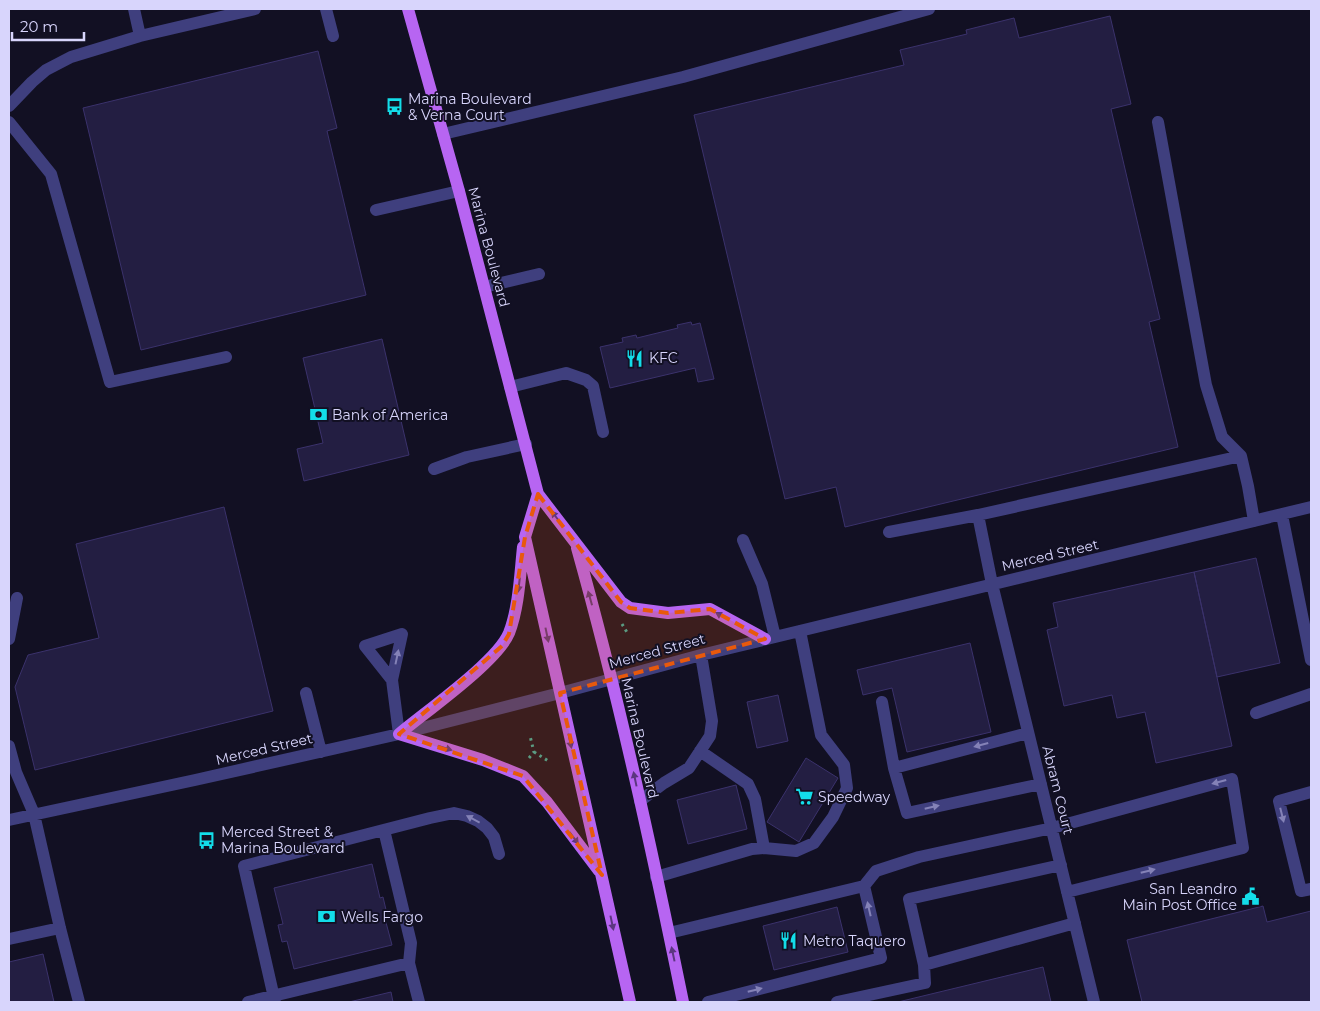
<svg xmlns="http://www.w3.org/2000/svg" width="1320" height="1011" viewBox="0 0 1320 1011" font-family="Montserrat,sans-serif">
<rect width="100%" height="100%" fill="#121023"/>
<path fill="#231e42" stroke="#3b326c" d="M1110 16 1131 104 1111 109 1160 319 1149 322 1178 447 845 527 836 487 785 499 694 115 904 65 900 50 967 34 966 30 1014 18 1019 38Z
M318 51 337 128 327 131 366 295 141 350 83 108Z
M691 322 692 325 700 323 714 379 698 382 695 368 610 388 600 347 623 342 622 338 636 335 637 338 678 328 677 325Z
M382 339 409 455 304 481 297 449 323 443 303 358Z
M224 507 273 711 35 770 15 687 28 655 99 638 76 544Z
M1256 558 1280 663 1217 677 1194 572Z
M1194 572 1232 746 1156 763 1145 712 1117 718 1112 695 1064 706 1047 630 1058 627 1053 603Z
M970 643 991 732 907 752 892 688 863 695 857 670Z
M778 695 788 741 757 748 747 702Z
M806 758 838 778 799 842 767 822Z
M736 785 747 829 688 844 677 800Z
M372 864 380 898 383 897 387 914 384 915 392 945 294 969 287 941 282 942 278 925 283 924 274 888Z
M1263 906 1267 922 1311 911V1002H1142L1127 940Z
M837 907 848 952 774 970 763 926Z
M43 954 54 1002H9V962Z
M1043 967 1051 1002H898Z
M391 992 393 1002H349Z"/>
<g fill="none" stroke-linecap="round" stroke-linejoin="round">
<path stroke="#39aca0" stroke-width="3" stroke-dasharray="2.5 4" stroke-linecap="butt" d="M622 624 628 634
M534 752 550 762
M529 758 534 752 530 736"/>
<path stroke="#3f3f7e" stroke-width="12" d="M134 9 140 36
M326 9 333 36
M9 106 32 82 46 70 71 57 140 36 255 9
M9 122 51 174 110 382 226 357
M1158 122 1206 385 1222 437 1241 456
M443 134 683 77 929 9
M376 210 459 191
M484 287 539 274
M510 387 566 373 586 380 593 386 603 432
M434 469 467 457 526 444
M1282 515 1311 660
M889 532 978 515
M743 540 762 584 775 637
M9 639 17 598
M392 680 365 646 402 634 392 680 399 734
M306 693 321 752
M882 702 894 768
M1256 713 1311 694
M1028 733 894 768 907 813 1041 784
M9 746 16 772 34 814 60 928 79 1002
M700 751 748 784 755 799 764 848
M1311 792 1279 801 1301 891 1311 889
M640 801 664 783 689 768 710 736 712 721 701 655
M9 820 195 780 399 734 560 693 701 655 1311 507
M384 830 411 943 409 963 419 1002
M1061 865 909 899 924 965 1075 923
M656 877 752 849 764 848 796 851 814 843 833 817 847 788 844 765 821 735 800 631
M669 933 864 886 876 871 919 857 1052 828 1232 779 1243 848 1067 892
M9 939 60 928
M248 1002 409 963
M275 1002 244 866 430 818 454 813 467 816 478 821 487 828 494 837 499 854
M708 1002 881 958 864 886
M837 1002 925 983 924 965
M1094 1002 992 584 978 515 1241 456 1248 486 1254 521"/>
<path stroke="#b765f2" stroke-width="12" d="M408 9 459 191 538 494 621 602 630 608 668 613 710 609 765 639
M538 494 525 537 630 1002
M577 548C619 698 652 850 683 1002
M399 734 483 760 523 776 547 802 599 871
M399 734C425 712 497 662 509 633 519 607 520 575 523 547"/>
</g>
<defs><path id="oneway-solid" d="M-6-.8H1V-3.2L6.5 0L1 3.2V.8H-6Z" transform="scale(1.25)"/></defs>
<g fill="#5c3680">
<use href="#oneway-solid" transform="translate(556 517) rotate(-127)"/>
<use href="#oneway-solid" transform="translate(519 585) rotate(97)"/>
<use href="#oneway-solid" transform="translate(590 598) rotate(-106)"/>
<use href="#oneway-solid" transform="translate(722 616) rotate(-151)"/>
<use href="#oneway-solid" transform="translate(547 635) rotate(78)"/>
<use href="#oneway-solid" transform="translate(570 741) rotate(78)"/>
<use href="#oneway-solid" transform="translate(445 748) rotate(17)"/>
<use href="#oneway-solid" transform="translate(635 779) rotate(-102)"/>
<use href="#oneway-solid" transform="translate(574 838) rotate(53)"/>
<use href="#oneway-solid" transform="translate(612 923) rotate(78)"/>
<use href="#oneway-solid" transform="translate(673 954) rotate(-102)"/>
</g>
<g fill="#8482b7">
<use href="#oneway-solid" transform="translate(397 657) rotate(-78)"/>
<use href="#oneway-solid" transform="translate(981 745) rotate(165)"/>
<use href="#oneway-solid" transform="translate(1219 782) rotate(165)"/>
<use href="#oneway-solid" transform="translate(932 807) rotate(-13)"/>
<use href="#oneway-solid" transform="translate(1282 815) rotate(76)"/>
<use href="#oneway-solid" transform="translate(473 819) rotate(-152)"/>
<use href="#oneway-solid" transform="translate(1148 871) rotate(-14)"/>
<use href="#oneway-solid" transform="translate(869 909) rotate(-103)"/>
<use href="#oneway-solid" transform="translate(755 990) rotate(-14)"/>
</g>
<path fill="#e8590c" fill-opacity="0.2" stroke="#e8590c" stroke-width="4" stroke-dasharray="10 6" stroke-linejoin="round" d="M538 494 621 602 630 608 668 613 710 609 765 639 560 693 602 875 523 776 399 734 502 646 509 634 525 537Z"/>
<defs>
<symbol id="bus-bare" viewBox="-9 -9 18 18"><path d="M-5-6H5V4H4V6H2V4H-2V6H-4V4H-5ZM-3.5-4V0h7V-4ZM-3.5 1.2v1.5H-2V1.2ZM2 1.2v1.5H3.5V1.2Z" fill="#13dde9" stroke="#121023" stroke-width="2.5" paint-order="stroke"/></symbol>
<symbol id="restaurant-bare" viewBox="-9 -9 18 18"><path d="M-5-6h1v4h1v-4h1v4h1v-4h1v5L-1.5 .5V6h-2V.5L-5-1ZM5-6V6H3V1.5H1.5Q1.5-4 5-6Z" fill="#13dde9" stroke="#121023" stroke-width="2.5" paint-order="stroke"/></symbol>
<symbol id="bank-bare" viewBox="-9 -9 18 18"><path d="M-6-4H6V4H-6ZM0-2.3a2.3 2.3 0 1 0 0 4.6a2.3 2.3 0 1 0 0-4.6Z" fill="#13dde9" stroke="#121023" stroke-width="2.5" paint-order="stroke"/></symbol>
<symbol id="supermarket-bare" viewBox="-9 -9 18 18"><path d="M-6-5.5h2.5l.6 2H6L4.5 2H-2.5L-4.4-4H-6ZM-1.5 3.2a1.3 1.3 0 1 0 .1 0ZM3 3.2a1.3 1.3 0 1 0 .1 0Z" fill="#13dde9" stroke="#121023" stroke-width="2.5" paint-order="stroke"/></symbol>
<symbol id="civic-bare" viewBox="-9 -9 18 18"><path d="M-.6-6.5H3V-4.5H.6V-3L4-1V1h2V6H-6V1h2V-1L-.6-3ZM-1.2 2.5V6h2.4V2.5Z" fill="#13dde9" stroke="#121023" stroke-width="2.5" paint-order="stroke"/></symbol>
</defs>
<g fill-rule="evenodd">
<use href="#bus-bare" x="382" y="94" width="25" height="25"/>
<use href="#restaurant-bare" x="622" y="346" width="25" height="25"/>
<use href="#bank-bare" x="306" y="402" width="25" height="25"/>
<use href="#supermarket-bare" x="792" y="784" width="25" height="25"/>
<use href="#bus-bare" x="194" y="828" width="25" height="25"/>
<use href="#civic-bare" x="1238" y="884" width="25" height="25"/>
<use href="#bank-bare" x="314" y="904" width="25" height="25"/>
<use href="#restaurant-bare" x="776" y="928" width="25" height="25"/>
</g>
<g text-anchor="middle" stroke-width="4" stroke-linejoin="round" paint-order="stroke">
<g font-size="14" fill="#d8d5fc" stroke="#121023" text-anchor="start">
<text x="408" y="104">Marina Boulevard<tspan x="408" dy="16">&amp; Verna Court</tspan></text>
<text x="649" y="363">KFC</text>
<text x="332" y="420">Bank of America</text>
<text x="818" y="802">Speedway</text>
<text x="221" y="837">Merced Street &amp;<tspan x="221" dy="16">Marina Boulevard</tspan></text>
<text x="1237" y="894" text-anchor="end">San Leandro<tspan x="1237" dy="16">Main Post Office</tspan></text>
<text x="341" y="922">Wells Fargo</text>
<text x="803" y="946">Metro Taquero</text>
</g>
<g font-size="14" fill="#d8d5fc" stroke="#121023">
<text transform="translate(489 247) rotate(75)" y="5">Marina Boulevard</text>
<text transform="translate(1050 555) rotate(-13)" y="5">Merced Street</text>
<text transform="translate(657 651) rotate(-15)" y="5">Merced Street</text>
<text transform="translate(640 738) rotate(77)" y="5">Marina Boulevard</text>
<text transform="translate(264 749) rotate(-13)" y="5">Merced Street</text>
<text transform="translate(1058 790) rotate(76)" y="5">Abram Court</text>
</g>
</g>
<rect width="1320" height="1011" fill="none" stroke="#d8d5fc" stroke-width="20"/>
<path d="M12 32v8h72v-8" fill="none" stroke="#d8d5fc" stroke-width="2.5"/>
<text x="20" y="32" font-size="15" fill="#d8d5fc" stroke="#121023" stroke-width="4" paint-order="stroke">20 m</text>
</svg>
